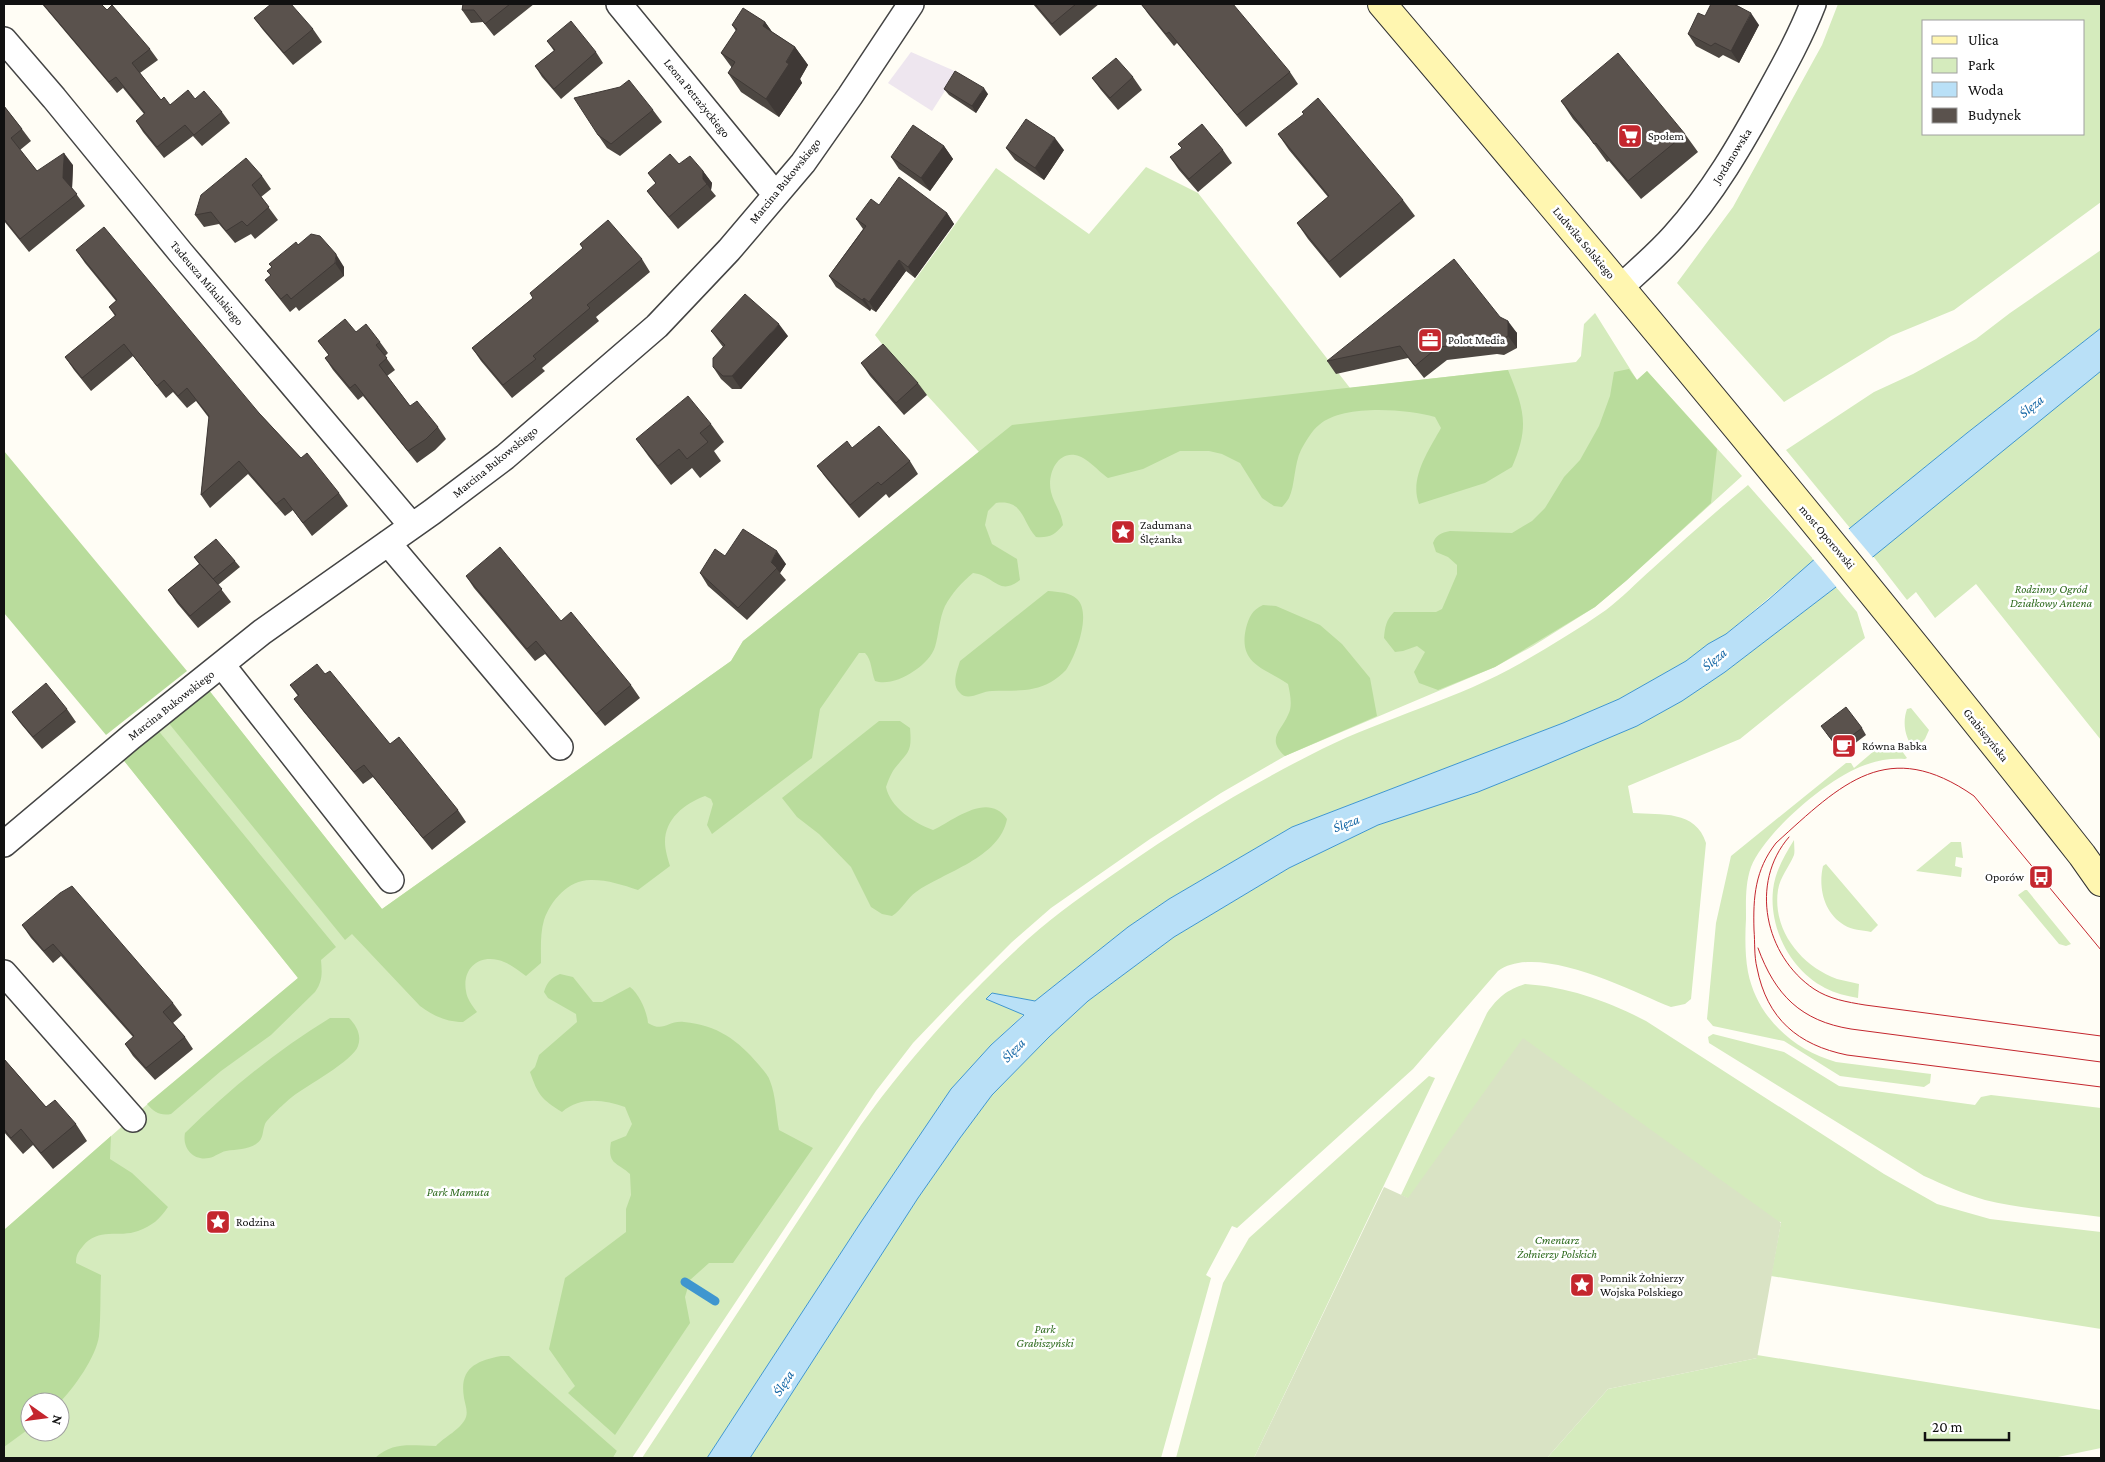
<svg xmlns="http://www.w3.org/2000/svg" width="2105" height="1462" viewBox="0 0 2105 1462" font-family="'Crimson Pro',serif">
<rect width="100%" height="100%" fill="#fffdf5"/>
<path fill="#eee6ef" d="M911 52 957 72 932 111 888 83Z"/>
<path fill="#d5ebbd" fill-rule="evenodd" d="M1838 4H2101V202L1954 310 1891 336 1784 402 1677 283 1733 207 1822 45ZM1924 21H2084V134H1924Z
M1146 167 1198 193 1350 388 1576 362 1581 356 1584 324 1595 313 1637 380 1647 371 1742 476 1627 580 1595 607 1533 646 1495 667 1285 756 1221 793 1150 839 1051 908 1012 942 957 997 913 1043 876 1091 632 1458H613L617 1451 598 1458H4V1230L143 1108 298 978 121 757 208 689 382 909 731 661 743 641 979 452 892 357 875 335 996 168 1089 234ZM30 1402H60V1432H30Z
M2101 250V328L1967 433 1850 528 1786 450 1874 392 1913 374 1976 339 2010 313Z
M2101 370V740L1976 584 1935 618 1916 592 1907 600 1873 556Z
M1748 485 1814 560 1726 634 1708 644 1686 661 1619 699 1563 723 1292 827 1169 899 1128 927 1035 1001 992 993 987 998 1024 1014 991 1045 951 1089 861 1222 707 1458H642L861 1125C910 1057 965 996 1028 939 1057 913 1089 891 1121 869 1185 824 1252 784 1322 749 1387 717 1458 699 1521 663 1550 646 1579 629 1606 610 1622 598 1637 582 1652 569 1684 540 1715 512 1748 485Z
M1836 587 1857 612 1865 638 1740 739 1628 786 1633 813C1661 815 1696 810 1706 843L1691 999 1685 1004 1671 1007C1629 990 1538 942 1498 971L1413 1069 1237 1228 1232 1226 1206 1275 1211 1278 1161 1458H750L918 1198 960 1138 992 1095 1049 1037 1088 1001 1174 937 1289 868 1378 825 1478 792 1637 726 1682 701 1725 672Z
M1911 708 1929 730 1925 739 1915 750C1905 739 1902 723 1907 709Z
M1890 744 1899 747 1907 758 1905 759C1892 758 1878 760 1865 765 1829 777 1765 832 1751 867 1745 884 1746 902 1746 919 1745 936 1745 956 1748 972 1757 1017 1793 1050 1836 1062L1931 1074 1930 1083 1924 1087 1840 1076 1784 1041 1713 1026 1707 1019 1716 923 1731 856 1846 763H1851L1854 768 1881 745Z
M1794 840C1794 845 1795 851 1794 855 1789 867 1780 877 1778 890 1772 930 1801 966 1837 979 1844 981 1852 982 1859 984L1858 998C1846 996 1835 993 1825 988 1790 970 1769 928 1773 890 1775 872 1784 856 1794 840Z
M1951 842H1961L1963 858 1956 857 1955 866 1962 868 1961 877 1916 871Z
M1826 864 1878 925 1871 932C1862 930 1852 930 1844 925 1824 913 1818 888 1823 866Z
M2025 890H2027L2071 944 2066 946 2059 944 2018 895Z
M1525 984C1569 987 1607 1001 1646 1021L1884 1174 1937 1204 1990 1219 2101 1232V1329L1771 1276 1781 1222 1407 1198 1401 1195 1487 1013C1498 997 1507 990 1525 984Z
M1713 1034 1784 1052 1839 1086 1975 1105 1981 1097 1991 1095 2101 1108V1217C2063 1212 2023 1209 1985 1200 1964 1194 1944 1185 1924 1176L1709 1043 1708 1037Z
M1429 1076 1435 1078 1254 1458H1176L1223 1283 1249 1238Z
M1757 1355 2101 1410V1448L2053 1458H1547L1608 1389 1757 1358Z"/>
<path fill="#b9dc9c" d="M1629 369 1637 380 1647 371 1717 449 1711 503 1627 580 1595 607 1495 667 1438 690 1419 683 1414 672 1425 652 1417 646 1403 651 1395 652 1384 638C1385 627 1386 620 1394 612H1436L1442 609 1457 574V565L1448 557 1436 552 1433 543C1436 535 1441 533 1450 531L1512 533 1532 521 1545 508 1564 477 1580 460 1599 426 1610 396 1614 372Z
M1508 370C1524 409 1530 426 1512 467L1485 483 1419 504C1409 478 1429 450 1441 428L1435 417C1406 409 1343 404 1319 425 1312 430 1305 443 1301 450 1294 464 1295 486 1289 498 1287 501 1284 505 1282 507L1274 506 1262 498 1240 463 1222 454 1209 451H1180L1143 469 1108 478C1099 472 1087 457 1075 455 1056 452 1047 476 1051 492 1054 504 1061 511 1063 525 1055 535 1049 538 1036 537 1022 522 1024 499 996 503L988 511 985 525 992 544 1017 559 1020 580C999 597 994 575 973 573 962 582 952 593 945 606 939 619 939 634 935 647 929 666 894 688 875 681 871 671 872 660 865 653H859L820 709 812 758 712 834 707 825 713 804 711 799 705 796C684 804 665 819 665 842 665 850 668 859 670 866L638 890C623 885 608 880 592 880 569 879 551 900 544 920 540 934 541 949 541 963L526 976C517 970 508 962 498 960 478 955 462 969 466 991 467 999 472 1005 477 1012L463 1022C446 1022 434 1016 420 1006L352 934 345 940 167 721 208 689 382 909 731 661 743 641 1012 425Z
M4 451 187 671 106 735 4 613Z
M1048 591C1058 592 1070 592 1077 599 1092 613 1076 656 1066 670 1062 674 1056 679 1051 682 1032 693 1012 690 992 691 981 691 968 702 960 693 951 685 957 671 960 661Z
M1263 605 1276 606 1320 625 1342 644 1370 678 1377 716 1285 756C1266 739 1281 731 1288 715 1293 707 1290 693 1288 684 1263 667 1238 664 1246 628 1249 617 1252 610 1263 605Z
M879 721H900L910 728C912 752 909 751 895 768 891 773 888 781 886 787 890 807 914 823 933 830 954 820 988 791 1007 819 1000 858 944 872 916 892 907 898 902 910 892 916L882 914 871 907 851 867 819 834 797 817 782 798Z
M157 729 336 947 321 960C322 972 323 981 315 992L271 1035 221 1071 171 1114C160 1116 154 1112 147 1104L298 978 121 757Z
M560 974 573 977 593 1002H602L630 987C639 994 647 1011 648 1023 664 1033 668 1020 684 1022 717 1025 738 1040 759 1065 763 1070 768 1075 770 1081 776 1096 776 1114 779 1130L813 1148 733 1263H709L690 1280 685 1297 690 1323 615 1435 568 1393 575 1386 549 1349 565 1278 626 1232V1209L631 1195 630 1174C617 1162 607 1165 611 1142L626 1136 632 1124 625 1107C604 1100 581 1096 562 1112 541 1099 538 1095 530 1072L535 1067 539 1055 577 1022 576 1014 548 998 544 992C547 982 551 978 560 974Z
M330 1018H349C356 1025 362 1035 358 1046 353 1061 306 1086 292 1097 286 1102 268 1118 265 1124 262 1132 264 1139 256 1144 247 1150 237 1149 226 1151 220 1152 215 1157 209 1158 193 1161 182 1148 185 1133 229 1090 277 1050 330 1018Z
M111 1136 110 1159 132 1173 168 1207C160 1219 152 1226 138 1231 119 1238 98 1227 83 1246 78 1252 76 1255 76 1263L101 1275C100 1295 101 1316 99 1336 96 1357 74 1388 60 1402H30V1428L4 1447V1230Z
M501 1356H509L617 1451 613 1458H375C394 1441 411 1446 436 1446 444 1437 462 1429 466 1417 468 1411 465 1404 464 1398 459 1368 476 1361 501 1356Z"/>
<path fill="#d9e3c4" d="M1523 1038 1781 1223 1757 1358 1608 1389 1547 1458H1254L1384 1187 1408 1198Z"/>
<path fill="#b9e0f7" stroke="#3f96cf" d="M2101 328V371L1836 587 1725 672 1682 701 1637 726 1540 767 1478 792 1378 825 1289 868 1174 937 1088 1001 1049 1037 992 1095 960 1138 918 1198 750 1458H707L861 1222 951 1089 991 1045 1024 1015 986 999 992 993 1035 1001 1128 927 1169 899 1292 827 1563 723 1619 699 1686 661 1708 644 1726 634 1768 600 1850 528 1967 433Z"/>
<path fill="#fffdf5" d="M1847 527 1874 559 1838 589 1812 558Z"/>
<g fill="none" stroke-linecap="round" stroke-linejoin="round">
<path stroke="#3f96cf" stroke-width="9" d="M685 1282 715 1301"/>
<defs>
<path id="street" d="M619 4 775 194
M4 40 54 98 181 253 412 526
M1621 287C1639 270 1658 254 1674 236 1713 193 1741 144 1769 93 1785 64 1801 35 1813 4
M388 543 560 747
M222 665 391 880
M4 844 131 737 262 632 432 512 505 457 657 326 729 250 803 163 850 96 911 4
M4 973 133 1119"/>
<path id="secondary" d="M1382 4C1620 284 1855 567 2082 855L2101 882"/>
</defs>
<use href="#street" stroke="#444" stroke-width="28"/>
<use href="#secondary" stroke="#333" stroke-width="30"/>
<use href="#street" stroke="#fff" stroke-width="25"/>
<use href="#secondary" stroke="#fff6b0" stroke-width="28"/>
<path stroke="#c4262e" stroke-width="1" d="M1789 837C1749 883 1765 956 1814 989 1829 999 1847 1002 1865 1005L2101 1036
M1758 948C1775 995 1801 1021 1851 1029L2101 1062
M2101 950 1974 796C1888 736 1842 783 1776 843 1755 870 1753 897 1754 930 1755 942 1754 956 1757 968 1767 1019 1798 1045 1847 1055L2101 1087"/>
</g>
<path fill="#4d4742" d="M42 4H101L150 49 158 60 140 73 161 100 170 105 195 99 222 112 230 123 202 146 193 136 164 158 143 132 136 121 144 114 123 88 117 93Z
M463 4H534L494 36 483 22 471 23 462 10Z
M1033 4H1099L1060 36Z
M1141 4 1290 72 1298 84 1246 127 1177 43 1174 46 1149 15Z
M1705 16 1759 25 1739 63 1723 55 1719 58 1696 46 1688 34Z
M254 18 313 29 322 42 293 65 263 30Z
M765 22 772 32 795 47 808 65 800 79 802 83 779 117 741 92 728 73 732 68 721 53 736 31 732 25Z
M547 41 596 52 603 63 561 99 542 77 535 66 554 51Z
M1133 77 1142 90 1118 110 1101 90 1092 78Z
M944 89 988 94 976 113 949 95Z
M1561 101 1685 134 1698 152 1641 199 1609 161 1607 162 1591 140 1573 119Z
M4 106 22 129 31 141 20 150 37 171 73 165 72 188 85 206 29 252 4 221Z
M653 110 662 122 620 156 607 148 598 135Z
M1278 134 1403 200 1415 216 1340 278 1308 239 1297 223 1328 197 1289 150Z
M944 146 953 159 930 191 899 169 891 157Z
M1006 148 1064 150 1044 180 1015 160Z
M1223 150 1232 163 1198 192 1179 170 1170 157Z
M679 164 703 171 712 183 711 190 716 196 678 229 656 203 647 191 656 184 648 173Z
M262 176 271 189 261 197 278 220 255 239 251 234 235 243 219 224 204 227 195 215Z
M879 205 947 213 954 224 915 278 906 271 876 312 871 309 870 311 836 287 829 276 863 229 856 219Z
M580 244 642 259 650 272 596 317 599 321 542 368 545 371 512 398 481 361 472 348 533 298 583 248Z
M298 245 344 267V276L299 311 296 307 290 312 274 292 265 280 271 276 267 271Z
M76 250 259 413 301 458 339 493 348 506 312 536 293 510 285 516 248 474 210 508 201 495 209 418 196 401 187 408 173 392 166 398 133 356 91 391 74 370 65 357 115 316 109 307 116 301 85 263Z
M1500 317 1517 333V348L1504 355 1497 354 1447 360 1424 378 1408 358 1336 374 1327 361Z
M711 331 788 336 741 389H732L721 379 713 367 723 347Z
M318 341 380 342 388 353 385 356 395 370 387 376 410 406 438 427 446 439 435 450 417 463 363 396 358 400 333 370 325 358 329 355Z
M861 363 918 383 927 395 904 415 870 376Z
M711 424 724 442 714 451 721 461 700 478 692 468 671 485 649 457 636 439Z
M852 448 910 461 918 474 889 498 886 494 859 518 826 478 817 466Z
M725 556 786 564 780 573 786 580 747 620 708 586 700 573Z
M194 557 235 561 240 567 218 585 231 602 198 628 177 603 168 590 199 564Z
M466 576 561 621 631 685 640 698 605 726 545 654 535 661 474 588Z
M325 674 390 744 458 810 466 822 432 850 373 777 363 784 303 711 294 699 298 696 290 685Z
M67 709 76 722 42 749 21 724 12 712Z
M1862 728 1866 735 1842 753 1826 733Z
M22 925 173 1003 182 1015 173 1023 185 1037 193 1049 155 1080 133 1056 125 1044 133 1037 61 956 53 963 31 938Z
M4 1059 46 1107 76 1124 87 1141 53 1169 33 1145 23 1154 4 1132Z"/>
<path fill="#3f3936" d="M1751 13 1759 25 1739 63 1731 51Z
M765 22 778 40 763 26Z
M795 47 808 65 800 79 802 83 779 117 766 99Z
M984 88 988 94 976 113 972 106Z
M1055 138 1064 150 1044 180 1035 168Z
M944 146 953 159 930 191 921 178Z
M64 153 73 165 72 190 63 178Z
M703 171 712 183 711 190 703 179Z
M947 213 954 224 915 278 908 267Z
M336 254 344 267V276L335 263Z
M899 260 906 271 876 312 869 302Z
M864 298 871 309 870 311 862 300Z
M1508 321 1517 333V348L1508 336Z
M779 324 788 336 741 389 732 376Z
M777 551 786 564 780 573 771 562Z"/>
<path fill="#5a524d" stroke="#3f3936" d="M43 4H101L107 10 112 5 150 49 132 63 161 100 164 97 170 105 188 90 195 99 204 91 222 112 194 135 185 125 157 147 136 121 145 113 116 77 109 82Z
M271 4H291L313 29 284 53 254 18Z
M463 4H510L485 24 474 10H462Z
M1035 4H1076L1052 24Z
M1141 4H1233L1290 72 1237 115 1169 32 1166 34Z
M1711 4H1734L1751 13 1731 51 1715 43 1711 46 1688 34 1698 13 1705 16Z
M743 8 765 22 763 26 795 47 786 62 789 64 766 99 728 73 735 62 721 53 737 29 732 25Z
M571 21 596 52 554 89 535 66 555 50 547 41Z
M1618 53 1685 134 1628 181 1596 143 1594 144 1581 125 1561 101Z
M1116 58 1133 77 1110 98 1092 78Z
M955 71 984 88 972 106 944 89Z
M629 80 653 110 611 144 598 135 574 98 620 87Z
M1318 98 1403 200 1329 262 1297 223 1329 196 1278 134 1304 114 1302 112Z
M4 106 22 129 11 138 37 171 64 153 63 178 77 194 20 239 4 219Z
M1026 119 1055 138 1035 168 1006 148Z
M1202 124 1223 150 1189 179 1170 157 1182 148 1178 144Z
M913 125 944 146 921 178 891 157Z
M670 154 679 164 690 156 703 171V179L707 184 669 217 647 191 656 183 648 173Z
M246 158 262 176 252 185 269 207 247 226 242 221 226 231 211 212 195 215 201 195Z
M899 177 947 213 908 267 899 260 869 302 864 298 862 300 829 276 866 226 856 219 871 199 879 205Z
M608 220 642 259 587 305 590 308 533 356 536 359 503 385 472 348 533 298 530 293 583 248 580 244Z
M104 227 259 413 301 458 307 453 339 493 303 523 284 498 276 504 239 461 201 495 209 416 187 388 178 396 164 380 157 386 124 344 82 378 65 357 116 315 109 307 117 300 76 250Z
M311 234 320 236 336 254 335 263 291 299 287 294 281 299 265 280 271 275 267 271 272 267 269 264 296 242 298 245Z
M1454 259 1500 317 1508 321V336L1496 343 1488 342 1438 347 1415 366 1400 346 1327 361Z
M745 294 779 324 732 376H723L713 367V358L725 345 711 331Z
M345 319 356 332 366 324 380 342 376 345 387 358 379 365 410 406 417 401 438 427 426 439 408 451 355 384 350 388 325 358 329 355 318 341Z
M883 344 918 383 896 403 861 363Z
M688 396 711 424 700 433 708 442 687 459 679 449 658 466 636 439Z
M879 426 910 461 881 485 878 482 850 505 817 466 847 441 852 448Z
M743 529 777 551 771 562 777 568 738 608 700 573 715 549 725 556Z
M216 539 235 561 213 579 194 557Z
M500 547 561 621 571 612 631 685 596 714 536 641 527 649 466 576Z
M200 564 222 589 190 616 168 590Z
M317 664 325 674 330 671 390 744 399 737 458 810 423 838 364 765 354 772 294 699 299 695 290 685Z
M46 683 67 709 33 737 12 712Z
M1846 707 1862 728 1837 747 1821 726Z
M72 886 173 1003 163 1012 185 1037 146 1068 125 1044 134 1036 53 944 44 951 22 925 60 893Z
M4 1059 46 1107 55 1100 76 1124 41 1153 21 1129 11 1138 4 1129Z"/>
<defs>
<symbol id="supermarket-square" viewBox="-11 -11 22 22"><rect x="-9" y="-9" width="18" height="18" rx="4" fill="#c4262e" stroke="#fff"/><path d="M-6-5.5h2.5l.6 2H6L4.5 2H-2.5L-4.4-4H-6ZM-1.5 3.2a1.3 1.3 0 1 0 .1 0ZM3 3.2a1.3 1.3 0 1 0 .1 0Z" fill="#fff"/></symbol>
<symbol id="office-square" viewBox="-11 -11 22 22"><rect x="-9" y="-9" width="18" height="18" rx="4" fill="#c4262e" stroke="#fff"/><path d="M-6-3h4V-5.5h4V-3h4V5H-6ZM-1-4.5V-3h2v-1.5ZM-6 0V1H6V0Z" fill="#fff"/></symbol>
<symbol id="sight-square" viewBox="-11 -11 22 22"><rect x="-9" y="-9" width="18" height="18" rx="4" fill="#c4262e" stroke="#fff"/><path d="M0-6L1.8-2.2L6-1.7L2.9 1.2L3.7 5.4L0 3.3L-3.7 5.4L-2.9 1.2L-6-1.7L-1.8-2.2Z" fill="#fff"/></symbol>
<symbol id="cafe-square" viewBox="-11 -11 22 22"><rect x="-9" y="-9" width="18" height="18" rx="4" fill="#c4262e" stroke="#fff"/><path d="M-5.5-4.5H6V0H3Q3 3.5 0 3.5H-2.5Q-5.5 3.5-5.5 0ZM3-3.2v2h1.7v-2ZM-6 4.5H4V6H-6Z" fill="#fff"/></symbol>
<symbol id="bus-square" viewBox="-11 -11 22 22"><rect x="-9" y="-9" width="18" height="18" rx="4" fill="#c4262e" stroke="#fff"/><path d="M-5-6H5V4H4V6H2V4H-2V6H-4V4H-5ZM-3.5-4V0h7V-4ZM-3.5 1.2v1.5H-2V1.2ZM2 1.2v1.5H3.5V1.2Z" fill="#fff"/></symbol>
</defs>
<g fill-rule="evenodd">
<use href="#supermarket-square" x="1616" y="122" width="28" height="28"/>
<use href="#office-square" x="1416" y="326" width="28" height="28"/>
<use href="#sight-square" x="1109" y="518" width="28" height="28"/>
<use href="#cafe-square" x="1830" y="732" width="28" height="28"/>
<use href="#bus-square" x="2027" y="863" width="28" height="28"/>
<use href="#sight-square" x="204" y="1208" width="28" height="28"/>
<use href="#sight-square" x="1568" y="1271" width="28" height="28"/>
</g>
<g text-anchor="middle" stroke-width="5" stroke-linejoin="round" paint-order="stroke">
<g font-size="12" fill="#111" stroke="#fff">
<text transform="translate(697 98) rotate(51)" y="4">Leona Petrażyckiego</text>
<text transform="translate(1732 156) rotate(-58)" y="4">Jordanowska</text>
<text transform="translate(785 181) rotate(-51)" y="4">Marcina Bukowskiego</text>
<text transform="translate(1584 243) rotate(50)" y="4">Ludwika Solskiego</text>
<text transform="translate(207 283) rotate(50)" y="4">Tadeusza Mikulskiego</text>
<text transform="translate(495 462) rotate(-39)" y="4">Marcina Bukowskiego</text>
<text transform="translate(1827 537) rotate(50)" y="4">most Oporowski</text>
<text transform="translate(171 705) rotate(-38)" y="4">Marcina Bukowskiego</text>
<text transform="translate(1986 735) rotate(51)" y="4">Grabiszyńska</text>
</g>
<g font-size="12" fill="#111" stroke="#fff" text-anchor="start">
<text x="1648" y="140">Społem</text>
<text x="1448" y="344">Polot Media</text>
<text x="1140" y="529">Zadumana<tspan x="1140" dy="14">Ślężanka</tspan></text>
<text x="1862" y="750">Równa Babka</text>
<text x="2024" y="881" text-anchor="end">Oporów</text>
<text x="236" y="1226">Rodzina</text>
<text x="1600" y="1282">Pomnik Żołnierzy<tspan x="1600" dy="14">Wojska Polskiego</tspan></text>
</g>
<g font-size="12" font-style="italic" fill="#2f6b1f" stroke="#fff">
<text x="2051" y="593">Rodzinny Ogród<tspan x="2051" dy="14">Działkowy Antena</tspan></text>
<text x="458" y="1196">Park Mamuta</text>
<text x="1557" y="1244">Cmentarz<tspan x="1557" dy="14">Żołnierzy Polskich</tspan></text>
<text x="1045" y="1333">Park<tspan x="1045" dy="14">Grabiszyński</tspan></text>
</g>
<g font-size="14" font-style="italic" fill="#1768a6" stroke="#fff">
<text transform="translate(2031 406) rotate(-39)" y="5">Ślęza</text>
<text transform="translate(1714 659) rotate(-39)" y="5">Ślęza</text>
<text transform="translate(1346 823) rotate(-21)" y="5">Ślęza</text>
<text transform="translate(1013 1050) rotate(-46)" y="5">Ślęza</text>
<text transform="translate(783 1383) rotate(-57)" y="5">Ślęza</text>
</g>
</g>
<rect width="2105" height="1462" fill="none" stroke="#111111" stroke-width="10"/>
<rect x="1922" y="20" width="162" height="115" fill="#ffffff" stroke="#a0a0a0"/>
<rect x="1932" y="36" width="25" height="8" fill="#fff6b0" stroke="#a0a0a0"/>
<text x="1968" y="45" font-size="15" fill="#111111">Ulica</text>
<rect x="1932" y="58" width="25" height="15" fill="#d5ebbd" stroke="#a0a0a0"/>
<text x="1968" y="70" font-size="15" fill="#111111">Park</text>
<rect x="1932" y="82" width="25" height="15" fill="#b9e0f7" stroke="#a0a0a0"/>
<text x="1968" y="95" font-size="15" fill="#111111">Woda</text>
<rect x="1932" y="108" width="25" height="15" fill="#5a524d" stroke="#a0a0a0"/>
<text x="1968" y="120" font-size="15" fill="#111111">Budynek</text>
<g transform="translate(45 1417) rotate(104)"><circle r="24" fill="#ffffff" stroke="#a0a0a0"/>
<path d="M0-4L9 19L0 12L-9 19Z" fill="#c4262e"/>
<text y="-8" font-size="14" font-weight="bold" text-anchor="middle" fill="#111111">N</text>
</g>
<path d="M1925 1432v8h84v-8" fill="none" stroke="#111111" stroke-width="2.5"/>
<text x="1932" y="1432" font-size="15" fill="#111111" stroke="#ffffff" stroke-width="4" paint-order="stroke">20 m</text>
</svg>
